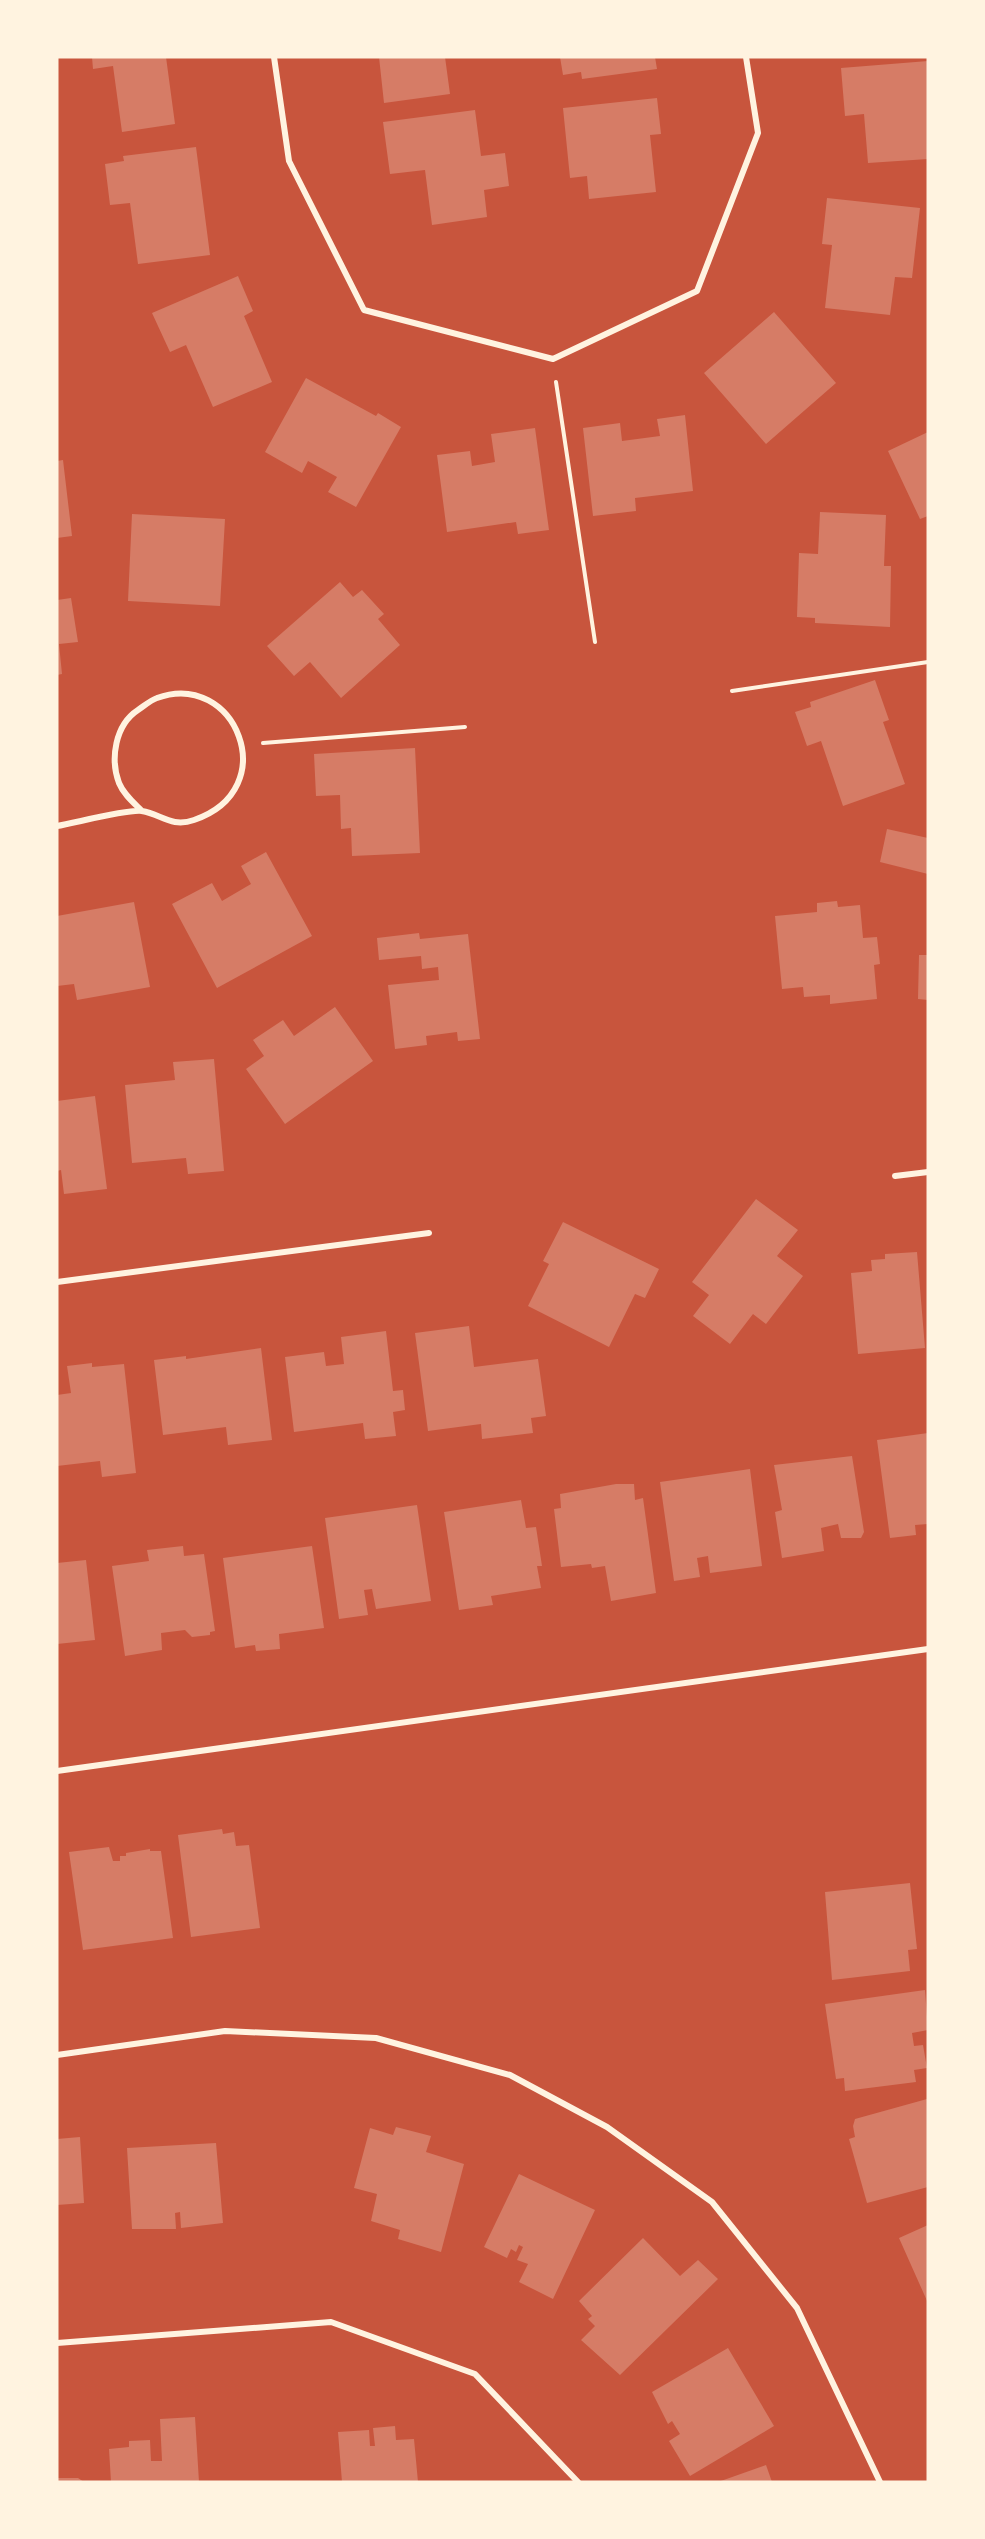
<svg xmlns="http://www.w3.org/2000/svg" width="985" height="2539" viewBox="0 0 985 2539" font-family="'Public Sans',sans-serif">
<rect width="100%" height="100%" fill="#c8553d"/>
<path fill="#d67c66" d="M92 57H166L175 124 122 132 113 66 93 69Z
M379 57H445L450 94 384 103Z
M560 57H655L657 69 582 79 581 72 563 75Z
M928 61V159L868 163 864 114 845 116 841 68Z
M657 98 661 134 650 135 656 192 589 199 587 176 570 178 563 108Z
M475 110 481 156 505 153 509 186 484 190 487 217 432 225 425 170 390 174 383 122Z
M196 147 210 255 138 264 130 203 110 205 105 164 124 161 123 156Z
M827 198 920 208 912 278 895 277 890 315 825 308 832 245 822 244Z
M238 276 253 311 244 316 272 382 213 407 186 345 170 352 152 313Z
M774 312 836 383 766 444 704 373Z
M306 378 376 416 378 413 401 427 356 507 328 492 337 477 308 461 302 473 265 452Z
M685 415 693 491 635 498 636 511 593 516 583 428 620 423 622 441 660 436 657 419Z
M535 428 549 530 518 534 516 522 447 532 437 455 470 451 472 466 495 462 491 434Z
M928 432V516L920 519 888 451Z
M63 460 72 536 57 538V461Z
M820 512 886 515 884 566H891L890 627 815 623V618L797 617 799 553 818 554Z
M132 514 225 519 220 606 128 601Z
M340 582 353 597 362 590 384 614 378 619 400 645 341 698 310 662 294 676 267 646Z
M71 598 78 642 59 644 62 674 57 675V600Z
M875 680 889 720 883 722 905 784 843 806 821 741 807 746 795 712 811 707 810 702Z
M415 748 420 853 352 856 351 828 341 829 340 795 316 796 314 754Z
M887 829 928 838V874L880 862Z
M266 852 312 936 217 988 172 904 212 883 222 901 251 884 241 866Z
M837 901 838 907 860 905 863 938 877 937 880 964 874 965 877 999 830 1004V995L804 997 803 987 782 989 775 916 817 912V903Z
M134 902 150 987 77 1000 74 984 57 986V916Z
M419 933 420 939 468 934 480 1039 458 1041 457 1032 426 1036 427 1045 395 1049 388 985 439 980 438 967 422 969 421 956 379 960 377 938Z
M919 955H928V1000L918 999Z
M335 1007 373 1061 285 1124 246 1069 264 1056 253 1040 283 1020 294 1036Z
M214 1059 224 1171 188 1174 186 1158 132 1163 125 1085 175 1080 173 1062Z
M95 1096 107 1189 64 1194 61 1170 57 1171V1101Z
M756 1199 798 1230 777 1256 803 1276 766 1324 753 1314 730 1344 693 1316 709 1295 692 1282Z
M563 1222 659 1269 645 1298 635 1294 609 1347 528 1306 549 1264 543 1261Z
M917 1252 925 1348 858 1354 851 1273 872 1271 871 1260 885 1259V1254Z
M469 1326 474 1367 538 1359 546 1416 531 1418 533 1433 482 1439 481 1424 428 1431 415 1333Z
M386 1331 393 1391 403 1390 405 1410 393 1412 396 1436 365 1439 363 1423 294 1432 285 1357 324 1352 326 1366 344 1364 341 1337Z
M261 1348 272 1440 228 1445 226 1427 163 1435 154 1360 186 1356V1359Z
M92 1363V1367L124 1364 136 1473 102 1477 100 1461 57 1466V1395L71 1393 67 1366Z
M928 1433V1524L915 1525 916 1535 890 1538 877 1440Z
M852 1456 864 1532 861 1538H841L838 1524 821 1528 824 1551 782 1558 775 1512 782 1510 774 1465Z
M750 1469 762 1566 710 1573 708 1556 697 1558 700 1577 674 1581 660 1482Z
M616 1484H634L635 1500 643 1498 656 1593 611 1601 605 1566 592 1568 591 1564 561 1567 554 1509 561 1508 560 1494Z
M521 1500 526 1528 536 1527 542 1566H537L541 1588 491 1596 493 1605 459 1610 444 1512Z
M417 1505 431 1601 376 1609 372 1589 364 1590 368 1615 339 1619 325 1518Z
M183 1546 184 1556 204 1554 215 1631 210 1632V1635L192 1637 185 1630 161 1633 162 1650 125 1656 112 1566 149 1561 147 1550Z
M312 1546 324 1628 279 1634 280 1649 256 1651 255 1645 235 1648 223 1558Z
M86 1560 95 1640 57 1644V1563Z
M222 1829 223 1834 234 1832 236 1846 249 1845 260 1928 191 1937 178 1835Z
M109 1847 113 1861H120V1856H126V1853L150 1849V1851H161L173 1938 83 1950 69 1852Z
M910 1883 917 1949 908 1950 910 1971 832 1980 825 1892Z
M925 1990 928 2030 912 2033 914 2046 923 2045 927 2068 914 2070 916 2082 845 2091 844 2078 836 2079 825 2004Z
M927 2099 928 2187 867 2203 849 2139 855 2137 853 2126 855 2119Z
M396 2127 431 2136 426 2152 464 2164 441 2252 398 2239 400 2230 371 2221 377 2194 354 2188 370 2128 393 2135Z
M80 2137 84 2203 57 2205V2139Z
M216 2143 223 2223 181 2228 180 2212 175 2213 176 2229H132L127 2148Z
M519 2174 595 2210 553 2299 519 2282 528 2264 517 2260 523 2247 519 2245 516 2252 511 2249 507 2258 484 2247Z
M928 2225V2303L899 2238Z
M643 2238 680 2276 698 2260 718 2279 620 2375 581 2340 595 2326 588 2319 592 2316 579 2301Z
M728 2348 774 2426 690 2476 669 2441 680 2434 672 2421 668 2424 652 2392Z
M195 2417 199 2482H111L109 2449 129 2447V2441L150 2440 151 2461H162L160 2419Z
M395 2426 396 2440 414 2439 418 2482H342L338 2432 369 2430 370 2446H375L373 2428Z
M766 2465 772 2482H718Z
M57 2478H78L84 2482H57Z"/>
<g fill="none" stroke-linecap="round" stroke-linejoin="round">
<path stroke="#fff3e0" stroke-width="4" d="M556 382 595 642
M732 691 928 662
M263 743 465 727"/>
<path stroke="#fff3e0" stroke-width="6" d="M274 57 289 161 364 310 553 359 697 291 758 133 746 57
M57 826C75 823 127 809 142 811 161 814 171 828 194 820 285 789 235 669 157 698 151 700 144 706 138 710 115 725 110 759 119 783 124 795 134 803 142 811
M895 1176 928 1172
M57 1282 429 1233
M57 1771 928 1649
M57 2055 225 2031 376 2038 510 2075 607 2127 712 2202 797 2308 880 2482
M57 2343 331 2322 475 2374 578 2482"/>
</g>
<rect width="985" height="2539" fill="none" stroke="#fff3e0" stroke-width="117"/>
</svg>
